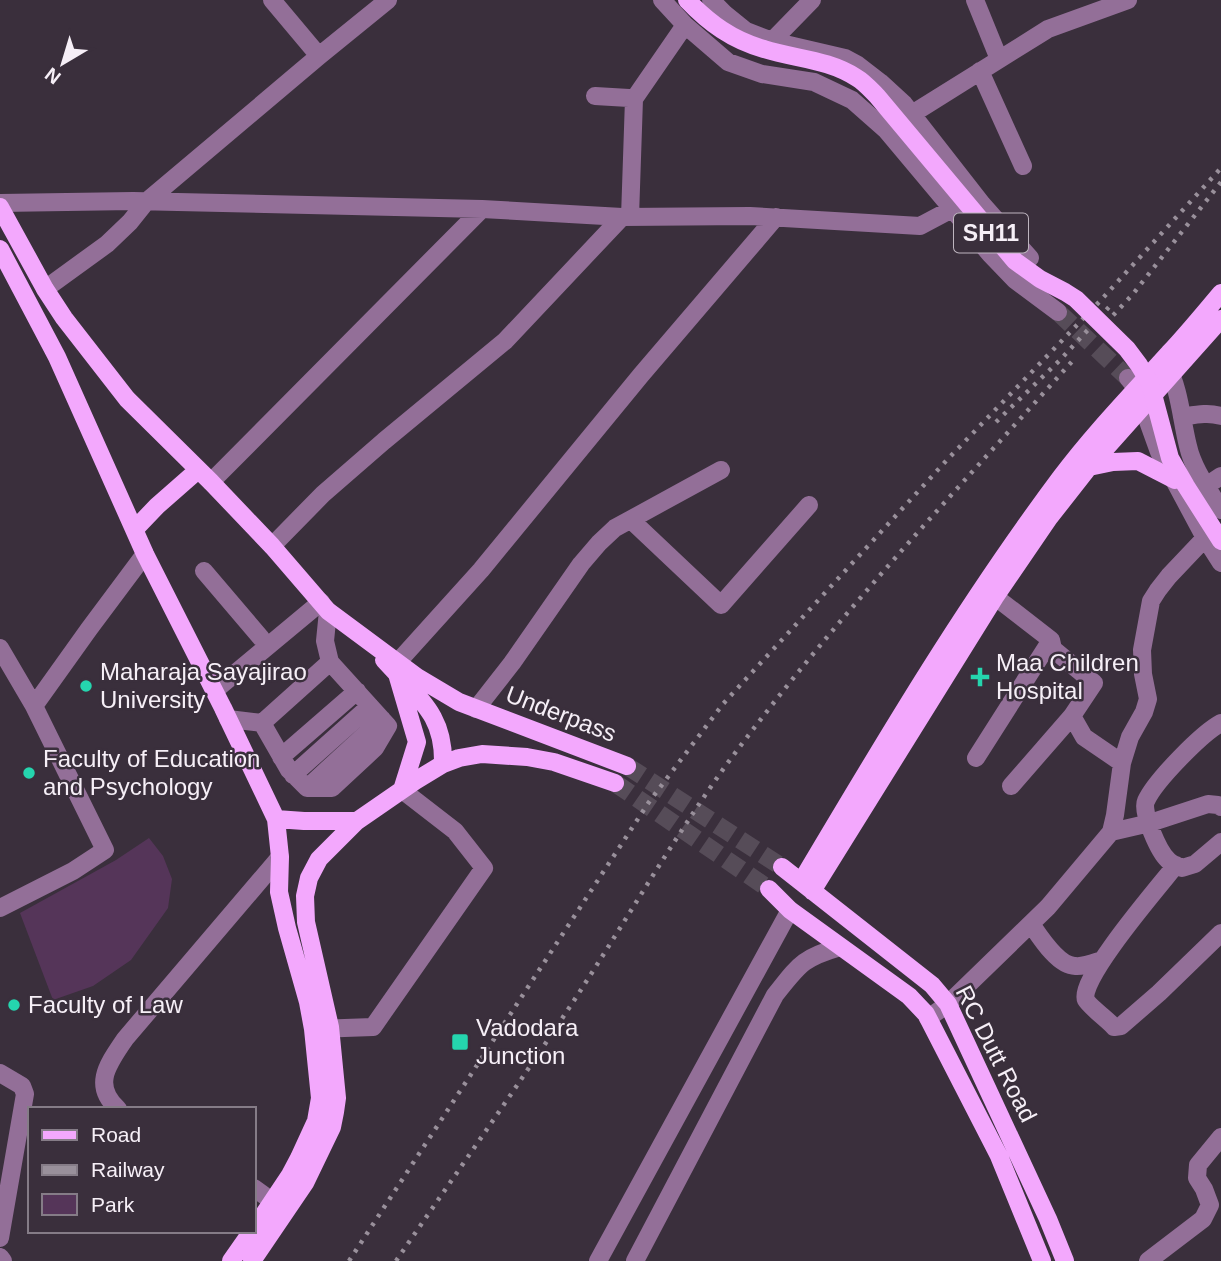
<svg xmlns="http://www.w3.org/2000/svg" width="1221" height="1261" viewBox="0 0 1221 1261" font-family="Arial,sans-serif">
<rect width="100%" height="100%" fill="#3a2f3c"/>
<path fill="#553559" d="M149 838 163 856 172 879 168 908 131 960 93 986 53 1000 20 913 116 860Z"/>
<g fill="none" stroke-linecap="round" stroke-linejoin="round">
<path stroke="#564c58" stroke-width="18" stroke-dasharray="18 9" stroke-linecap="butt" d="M1058 312 1128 378"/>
<path stroke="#564c58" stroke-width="18" stroke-dasharray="18 9" stroke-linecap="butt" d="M627 766 782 867
M615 783 769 889"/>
<path stroke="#936f98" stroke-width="18" d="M272 0 319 56
M662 0 685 25 728 62 762 74 814 82 852 100 886 130 990 254 1015 280 1058 312
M711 0 725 14 746 31 772 41 845 58 858 65 880 82 904 104 982 204 1030 258
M975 0 999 59
M772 41 812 0
M980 71 1023 166
M595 96 629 98 634 99
M904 119 1048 29 1128 0
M0 203 133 201 482 209 622 217 750 216 920 226 952 209
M630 217 634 99 685 25
M45 289 107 244 130 222 146 202 319 56 388 0
M1166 364C1180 389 1181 418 1188 446 1193 469 1209 490 1221 510
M1128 378 1136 388 1159 452 1205 538 1221 563
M1182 417C1195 415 1208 412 1221 416
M211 482 482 209
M1206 486 1221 476
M631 520 721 605 809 505
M272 546 323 494 384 441 505 341 622 217
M204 571 261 638
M985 589 1051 640 1053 649 1094 683 1072 716 1084 737 1122 763
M0 648 34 706 105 850 73 871 0 908
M397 663 481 570 641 375 776 217
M214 691 321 602
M34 706 89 629 145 554
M476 709 512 663 581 564 599 543 615 528 721 470
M228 719 262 723 289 770 307 788H332L375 748 388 726 330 662 325 641 328 611
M262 723 330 662
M1221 723C1202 733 1155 781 1146 801 1141 812 1159 852 1168 860 1171 864 1177 866 1182 868L1195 864 1221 842
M281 757 357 691
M976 758 1051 640
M293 775 370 706
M1011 786 1072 716
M307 788 382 719
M1111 832 1150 823 1208 804 1218 805 1221 807
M1176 865C1161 884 1077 981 1086 1000 1089 1006 1109 1021 1114 1027L1121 1026 1159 993 1221 933
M1031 924C1040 937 1058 966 1075 966 1084 967 1093 963 1102 960
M928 1018 948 1004 1048 907 1111 832 1115 815 1122 763 1130 737 1144 712 1148 699 1143 674 1142 650 1151 601 1158 590 1169 576 1205 538
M316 1029 373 1027 484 868 455 831 402 790
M0 1073 22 1086 25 1094 0 1238
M118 1109C91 1085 109 1063 125 1039L280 857
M254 1188 272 1201
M0 1257 3 1261
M598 1261 790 910
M635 1261 775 995C799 965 802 958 840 947
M1148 1261 1203 1219 1210 1205 1204 1189 1197 1178 1198 1165 1221 1137"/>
<path stroke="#f3a8fd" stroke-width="18" d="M0 207 45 289 64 318 127 399 211 482 272 546 328 611 417 677 459 702 627 766
M0 249 57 357 145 554 223 708 276 819 280 857 279 892 287 928 308 1002 313 1029 320 1098 316 1121 299 1158 290 1175 254 1229
M1089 467 1113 462 1138 461 1175 480
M135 529 157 506 198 470
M384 660 397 674 417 742 402 790
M400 677C427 706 444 722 443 764
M276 819 304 821H357L415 781 443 764 459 758 482 754 527 757 554 762 615 783
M782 867 932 985 948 1004 1048 1219 1065 1261
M801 882C883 744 965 605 1061 477 1094 433 1132 394 1169 353 1187 334 1204 313 1221 293
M769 889 790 910 909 996 926 1014 999 1156 1042 1261
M812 891 995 597 1049 518 1089 467 1221 319
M231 1261 252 1231
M252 1261 305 1183 332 1127 335 1112 337 1098 330 1027 306 922 305 896 309 878 319 859 357 821"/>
<path stroke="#99909b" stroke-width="4.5" stroke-dasharray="3.5 7" stroke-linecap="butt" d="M1106 323 1133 294 1221 182
M996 422 1061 359 1109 307
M349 1261 649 802 723 704 946 461 1101 300 1221 168
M396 1261C455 1175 515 1090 573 1002 624 924 670 844 724 768 831 622 956 491 1076 357"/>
<path stroke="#f3a8fd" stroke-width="18" d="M687 0C709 23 732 40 764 49 795 59 828 59 857 78 864 82 871 90 877 96L1015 261 1040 279 1065 292 1076 299 1127 349 1139 365 1150 383 1170 458 1186 486 1221 541"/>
</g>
<g fill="#25d5ae" stroke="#3a2f3c" stroke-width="2.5">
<path d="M976.5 666.5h7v7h7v7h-7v7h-7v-7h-7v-7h7z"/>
<circle cx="86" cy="686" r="7"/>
<circle cx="29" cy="773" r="7"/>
<circle cx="14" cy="1005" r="7"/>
<rect x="451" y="1033" width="18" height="18" rx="3.5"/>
</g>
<g text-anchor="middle" stroke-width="5" stroke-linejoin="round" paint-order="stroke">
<rect fill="#3a2f3c" stroke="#beb5bf" stroke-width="2" x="954" y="213.5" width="74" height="39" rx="5"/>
<g font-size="23" font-weight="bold" fill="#f6eff7">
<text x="991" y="241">SH11</text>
</g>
<g font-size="24" fill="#f6eff7" stroke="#3a2f3c" text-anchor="start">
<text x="996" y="671">Maa Children<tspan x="996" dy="28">Hospital</tspan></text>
<text x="100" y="680">Maharaja Sayajirao<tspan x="100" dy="28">University</tspan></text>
<text x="43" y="767">Faculty of Education<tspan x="43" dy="28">and Psychology</tspan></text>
<text x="28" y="1013">Faculty of Law</text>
<text x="476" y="1036">Vadodara<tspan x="476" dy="28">Junction</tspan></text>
</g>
<g font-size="24" fill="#f6eff7" stroke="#3a2f3c">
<text transform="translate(561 714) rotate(21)" y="8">Underpass</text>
<text transform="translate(996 1054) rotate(63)" y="8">RC Dutt Road</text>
</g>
</g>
<rect x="28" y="1107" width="228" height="126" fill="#3a2f3c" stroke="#857c87" stroke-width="2"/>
<rect x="42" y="1130" width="35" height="10" fill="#f3a8fd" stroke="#857c87" stroke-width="2"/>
<text x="91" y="1142" font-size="21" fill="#f6eff7">Road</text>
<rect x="42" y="1165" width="35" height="10" fill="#99909b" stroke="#857c87" stroke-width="2"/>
<text x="91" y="1177" font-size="21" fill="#f6eff7">Railway</text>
<rect x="42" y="1194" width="35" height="21" fill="#553559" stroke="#857c87" stroke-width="2"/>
<text x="91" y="1212" font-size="21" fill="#f6eff7">Park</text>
<g transform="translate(63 63) rotate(218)" stroke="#3a2f3c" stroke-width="5" paint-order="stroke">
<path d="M0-5L12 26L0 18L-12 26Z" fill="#f6eff7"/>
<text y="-10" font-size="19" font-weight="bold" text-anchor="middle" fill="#f6eff7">N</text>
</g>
</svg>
